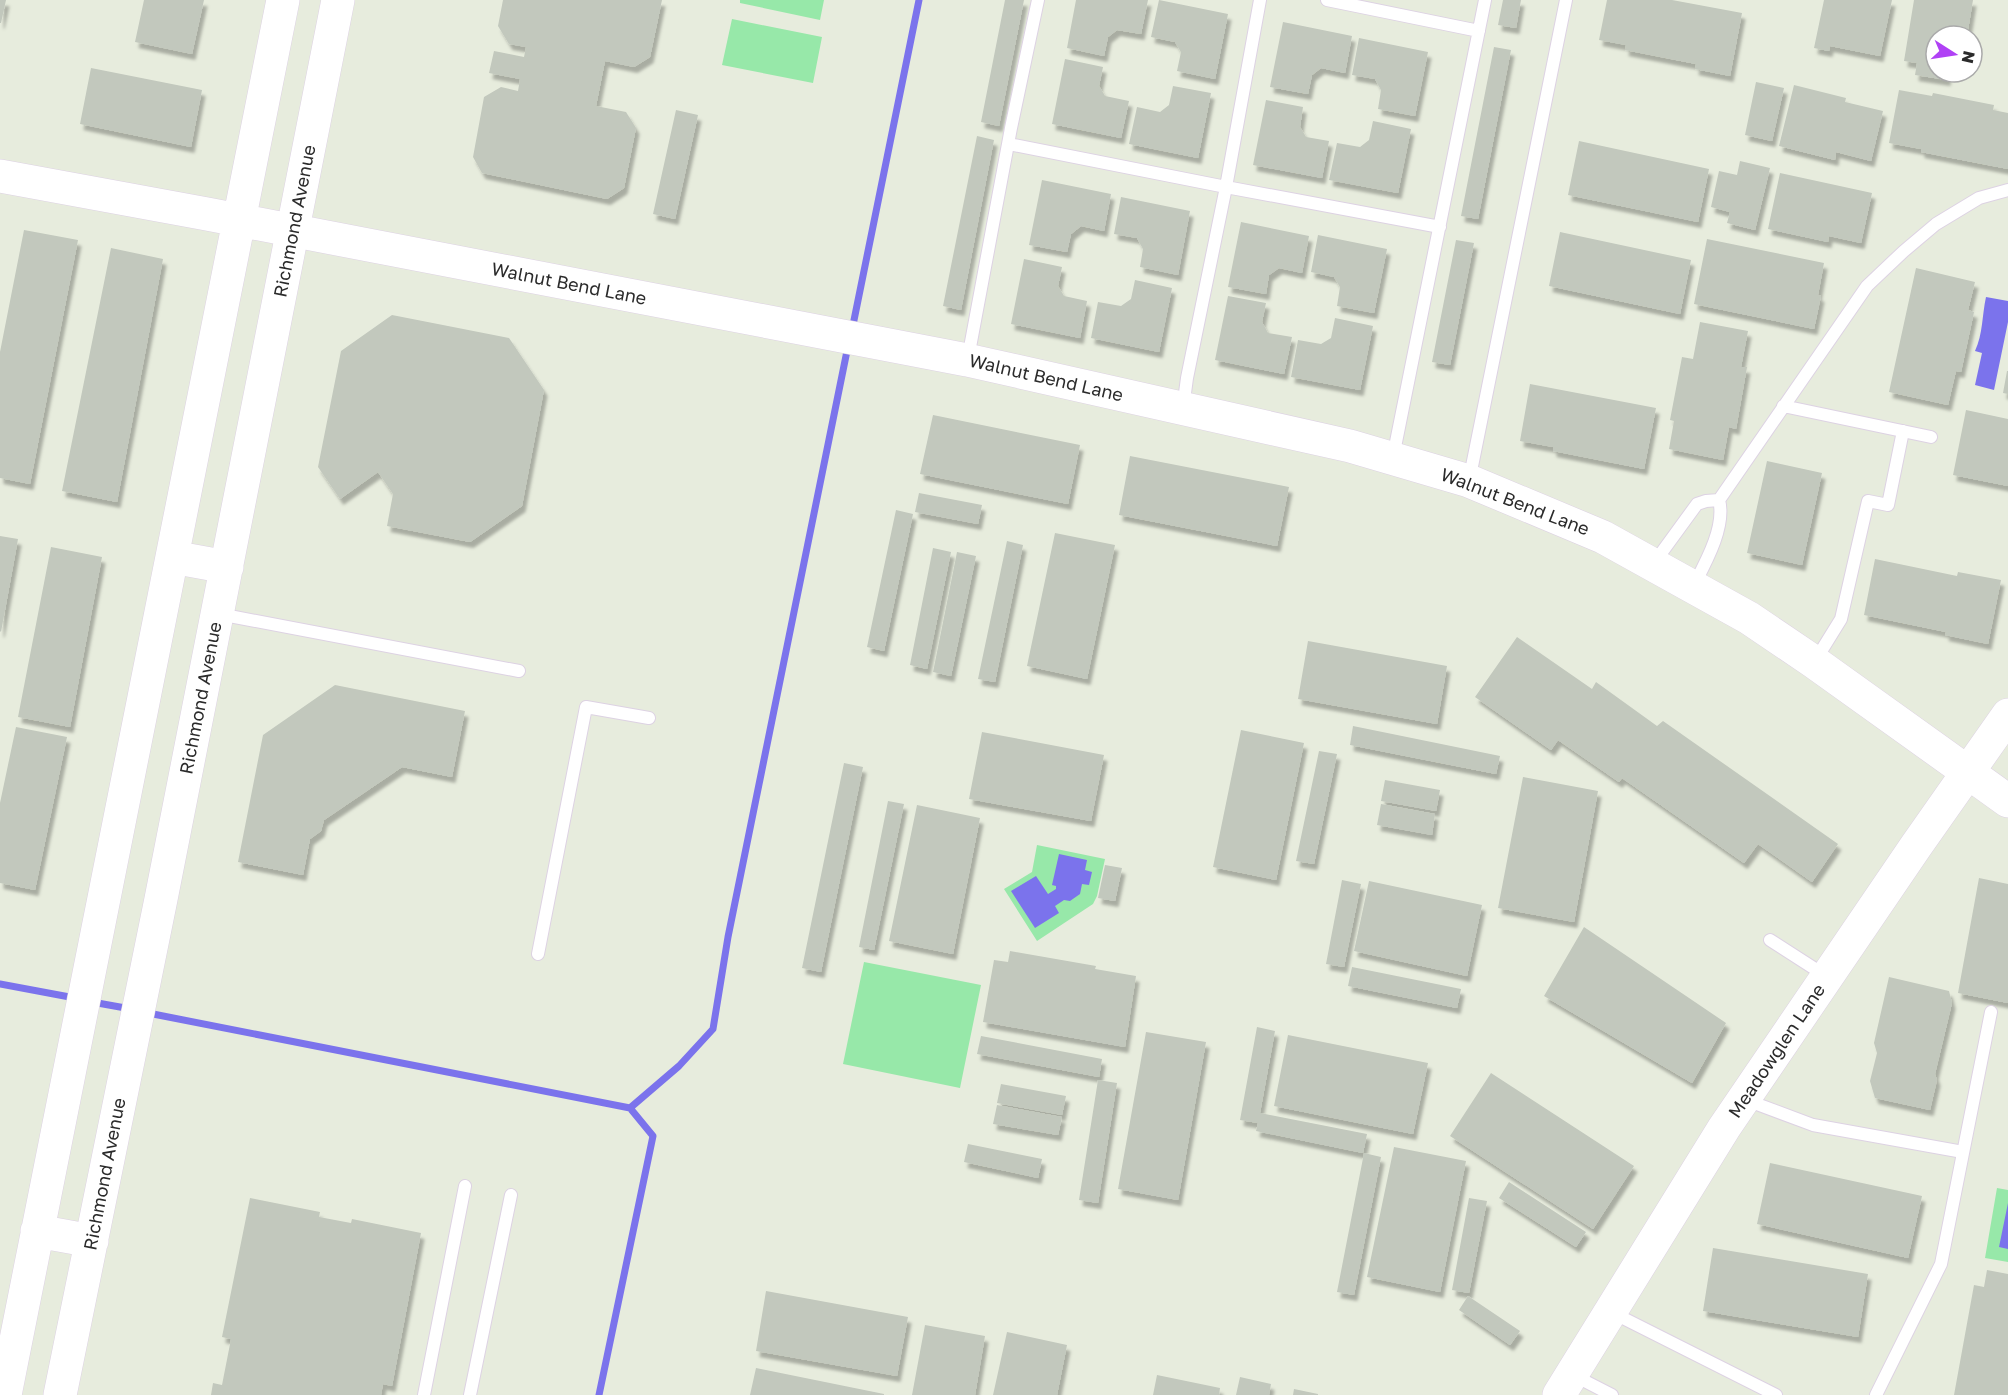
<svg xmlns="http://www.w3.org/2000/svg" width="2008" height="1395" viewBox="0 0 2008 1395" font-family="'Golos Text',sans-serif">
<defs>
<filter id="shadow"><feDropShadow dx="3.5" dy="6" stdDeviation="1.5" flood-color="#0004"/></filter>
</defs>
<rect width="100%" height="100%" fill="#e7ecdd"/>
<path fill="#97e8a9" d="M740 0H824L820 20 740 3Z
M732 19 822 37 813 83 722 65Z
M1037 845 1105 859 1097 896 1093 904 1037 941 1004 889 1032 872Z
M864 962 981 985 960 1088 843 1064Z
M1997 1188 2008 1190V1262L1985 1258Z"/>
<path fill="#7b73ec" d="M1986 297 2008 301V322L1994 390 1975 385 1982 353 1975 351C1983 334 1982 315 1986 297Z
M1059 854 1087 860 1085 870 1092 872 1089 885 1082 884 1080 894 1070 901 1064 900 1055 906 1059 913 1035 928 1011 891 1036 876 1048 894 1056 889V886L1052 885Z
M2008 1203V1249L1999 1247Z"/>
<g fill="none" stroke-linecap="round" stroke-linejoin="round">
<path stroke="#7b73ec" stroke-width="7" d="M852 330 919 0
M0 984 75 998
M92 1002 131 1009
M148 1013 630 1108 653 1136 599 1395
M630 1108 679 1066 713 1029 728 937 848 346"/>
</g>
<path fill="#c2c8bd" filter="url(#shadow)" d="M0 0H6L1 23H0Z
M144 0H204L192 54 135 42Z
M503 0H662L650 57 634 67 605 61 596 106 626 112 636 128 624 188 607 199 482 173 473 157 484 97 501 87 518 91 520 79 489 73 494 51 524 57 526 47 509 44 498 26Z
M1005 0H1024L999 126 981 122Z
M1076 0H1148L1141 34 1117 30 1108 37 1104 56 1067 48Z
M1159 0 1228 14 1215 79 1177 71 1181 52 1175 42 1151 37Z
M1503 0H1521L1516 28 1498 25Z
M1607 0H1672L1742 13 1730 76 1695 69 1696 64 1625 50 1626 45 1599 40Z
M1824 0H1892L1880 56 1830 46 1829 51 1814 48Z
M1914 0H1973L1967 36H1936V72H1948L1947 80 1915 75 1917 63 1904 61Z
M1283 22 1352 36 1345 73 1321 68 1312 75 1308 94 1270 87Z
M1359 38 1428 52 1415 116 1378 109 1381 90 1375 79 1352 75Z
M1494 47 1511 50 1478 219 1461 216Z
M1065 59 1103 67 1099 86 1105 96 1129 101 1121 138 1052 124Z
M91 68 202 90 191 147 80 124Z
M1756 82 1784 88 1772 141 1745 135Z
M1794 85 1846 98 1845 102 1883 111 1871 161 1836 152 1835 160 1779 146Z
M1173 86 1211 93 1198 158 1129 144 1137 107 1160 112 1169 105Z
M1899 90 1932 96 1933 93 1994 105 1993 110 2008 113V169L1921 152V149L1889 143Z
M1266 100 1303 107 1300 127 1306 137 1329 141 1322 178 1253 165Z
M676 110 698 115 675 219 653 214Z
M1373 121 1411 129 1398 193 1329 180 1337 143 1360 147 1369 140Z
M977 136 994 140 961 310 943 306Z
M1579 141 1709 169 1698 222 1568 195Z
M1740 161 1770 168 1755 230 1727 223 1730 212 1711 207 1719 171 1737 175Z
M1780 173 1872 193 1861 243 1829 236 1828 242 1768 229Z
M1042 180 1111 194 1104 231 1081 226 1071 234 1067 252 1029 245Z
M1121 197 1190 211 1178 275 1140 267 1143 249 1137 238 1114 234Z
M1241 222 1309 236 1302 273 1279 268 1269 275 1266 294 1228 287Z
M24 230 78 240 30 484 0 478V352Z
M1560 232 1691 260 1680 314 1549 286Z
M1318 235 1387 249 1374 313 1337 306 1340 287 1334 277 1311 272Z
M1707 239 1824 263 1818 295 1821 296 1814 329 1694 304Z
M1456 240 1474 243 1450 365 1432 362Z
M111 248 163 259 117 502 62 491Z
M1024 259 1062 267 1058 286 1064 296 1087 301 1080 338 1011 324Z
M1916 268 1975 282 1968 310 1974 312 1961 372 1956 371 1948 405 1889 392Z
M1135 280 1172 288 1159 352 1091 338 1098 302 1121 306 1131 299Z
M1228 296 1266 303 1262 322 1268 333 1292 337 1284 374 1215 360Z
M392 315 509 338 544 390 522 506 470 542 387 526 393 494 378 472 340 499 318 467 341 351Z
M1335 318 1373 326 1360 390 1291 377 1298 340 1321 344 1331 338Z
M1700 322 1748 331 1741 367H1747L1736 429 1729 427 1723 460 1669 449 1674 421 1670 420 1682 357 1693 359Z
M2007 371H2008V394L2003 393Z
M1530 384 1656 408 1644 469 1553 451V447L1520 441Z
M1966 410 2008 419V486L1953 475Z
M933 415 1080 445 1068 504 920 474Z
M1130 456 1289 487 1277 546 1119 515Z
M1767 461 1822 473 1802 565 1747 553Z
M919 493 982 505 978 524 915 512Z
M896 510 913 514 884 651 867 647Z
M1055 533 1115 545 1087 679 1027 666Z
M0 536 18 539 1 632 0 631Z
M1007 541 1023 545 995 682 978 679Z
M51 547 102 557 70 727 18 717Z
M933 548 951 552 927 669 910 665Z
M957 552 976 556 951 676 933 672Z
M1875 559 1957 576 1958 572 2001 580 1988 644 1945 635 1946 632 1864 615Z
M1517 637 1592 689 1596 682 1657 726 1663 721 1838 844 1812 882 1758 844 1744 863 1622 778 1619 782 1558 740 1551 750 1475 697Z
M1308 641 1447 666 1437 724 1298 699Z
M335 685 465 711 452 777 402 767 324 820 321 831 310 839 303 875 238 862 263 735Z
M1353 726 1500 756 1496 774 1350 745Z
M16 727 67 737 35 890 0 883V803Z
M1241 730 1304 743 1276 880 1213 867Z
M982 732 1104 755 1091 821 969 799Z
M1319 751 1337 754 1314 864 1296 861Z
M844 763 863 767 821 972 802 968Z
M1523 777 1598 791 1574 922 1498 908Z
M1385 780 1440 790 1436 811 1381 801Z
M888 801 904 804 874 950 859 947Z
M1381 804 1435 814 1432 835 1377 825Z
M917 805 980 818 953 954 889 941Z
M1105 865 1122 868 1115 901 1098 898Z
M1979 878 2008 884V1003L1958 993Z
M1342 880 1361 884 1344 967 1326 964Z
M1369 881 1482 905 1467 976 1354 951Z
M1584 927 1726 1023 1692 1083 1544 996Z
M1010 951 1096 966 1095 969 1136 976 1125 1047 983 1022 994 960 1008 962Z
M1352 967 1461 989 1457 1008 1348 986Z
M1889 977 1949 991 1952 1003 1935 1074 1937 1080 1930 1110 1875 1098 1870 1081 1877 1053 1874 1043Z
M1257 1027 1275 1031 1260 1113 1367 1134 1363 1153 1256 1131 1258 1123 1240 1120Z
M1146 1032 1206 1042 1178 1200 1118 1189Z
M1288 1035 1428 1063 1413 1134 1274 1106Z
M981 1036 1102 1059 1099 1077 977 1054Z
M1491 1073 1634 1166 1593 1229 1450 1136Z
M1098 1080 1117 1083 1098 1203 1079 1200Z
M1001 1084 1066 1096 1062 1115 997 1103Z
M997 1105 1062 1117 1058 1135 993 1124Z
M968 1144 1042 1159 1038 1178 964 1162Z
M1394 1147 1466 1161 1440 1292 1367 1277Z
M1364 1153 1381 1157 1354 1295 1337 1292Z
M1770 1163 1922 1196 1908 1258 1757 1224Z
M1509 1182 1586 1232 1576 1247 1499 1198Z
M250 1198 320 1212 319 1217 351 1223 352 1219 421 1233 392 1386 383 1384 381 1395H211L213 1383 222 1385 231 1339 222 1337Z
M1469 1198 1487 1201 1469 1293 1452 1290Z
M1713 1248 1868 1274 1858 1337 1703 1311Z
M1987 1270 2008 1274V1395H1954L1974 1285 1984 1287Z
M766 1291 908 1317 897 1376 756 1351Z
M1468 1296 1520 1331 1510 1345 1459 1310Z
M925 1325 985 1336 975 1395H912Z
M1007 1332 1067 1345 1057 1395H993Z
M756 1368 884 1394V1395H750Z
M1157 1375 1220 1388 1219 1395H1153Z
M1240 1377 1271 1384 1269 1395H1236Z
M1294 1389 1318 1394V1395H1293Z"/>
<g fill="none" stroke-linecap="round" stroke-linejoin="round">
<defs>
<path id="lane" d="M1327 0 1479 31
M1009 144 1226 187 1440 227
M968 358 1011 128 1038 0
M1783 406 1931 437
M1183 408 1187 378 1226 187 1260 0
M1393 457 1485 0
M1469 481 1566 0
M1719 500 1867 286 1904 251 1936 224 1979 198 2008 190
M1654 563 1697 504 1706 501 1719 500C1726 526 1706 562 1694 585
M219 614 519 671
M1815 661 1841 619 1868 501 1888 505 1903 431
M1770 940 1826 976
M538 954 586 707 649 718
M1746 1100 1813 1125 1963 1152
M1613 1313 1776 1395
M1573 1375 1612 1395
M424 1395 465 1186
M470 1395 511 1195
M1876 1395 1941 1264 1991 1012"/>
<path id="secondary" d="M0 176 207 214 967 360 1350 446 1469 481 1603 537 1749 618 1814 662 2008 801
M172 557 227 567
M37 1231 92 1241
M5 1395 283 0
M60 1395 161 899 338 0
M1559 1395 1724 1128 1916 846 2008 715"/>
</defs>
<use href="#lane" stroke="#ddd2e3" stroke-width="14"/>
<use href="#secondary" stroke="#ddd2e3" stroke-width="34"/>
<use href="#lane" stroke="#fff" stroke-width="12"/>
<use href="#secondary" stroke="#fff" stroke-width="33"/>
</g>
<g text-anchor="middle" stroke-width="6" stroke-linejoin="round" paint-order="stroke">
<g font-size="18" fill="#2b2b2b" stroke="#fff">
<text transform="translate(295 221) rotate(-79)" y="6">Richmond Avenue</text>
<text transform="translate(569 284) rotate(11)" y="6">Walnut Bend Lane</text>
<text transform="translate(1046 378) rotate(13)" y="6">Walnut Bend Lane</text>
<text transform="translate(1515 502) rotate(21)" y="6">Walnut Bend Lane</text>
<text transform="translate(201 698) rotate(-79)" y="6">Richmond Avenue</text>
<text transform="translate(1777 1051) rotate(-56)" y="6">Meadowglen Lane</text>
<text transform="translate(105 1174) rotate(-79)" y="6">Richmond Avenue</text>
</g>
</g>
<g transform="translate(1954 54) rotate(102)"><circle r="28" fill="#ffffff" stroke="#aaaaaa" stroke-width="1.5"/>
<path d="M0-4.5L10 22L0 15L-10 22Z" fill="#b041f5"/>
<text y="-9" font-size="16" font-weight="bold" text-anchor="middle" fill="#2b2b2b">N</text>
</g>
</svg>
